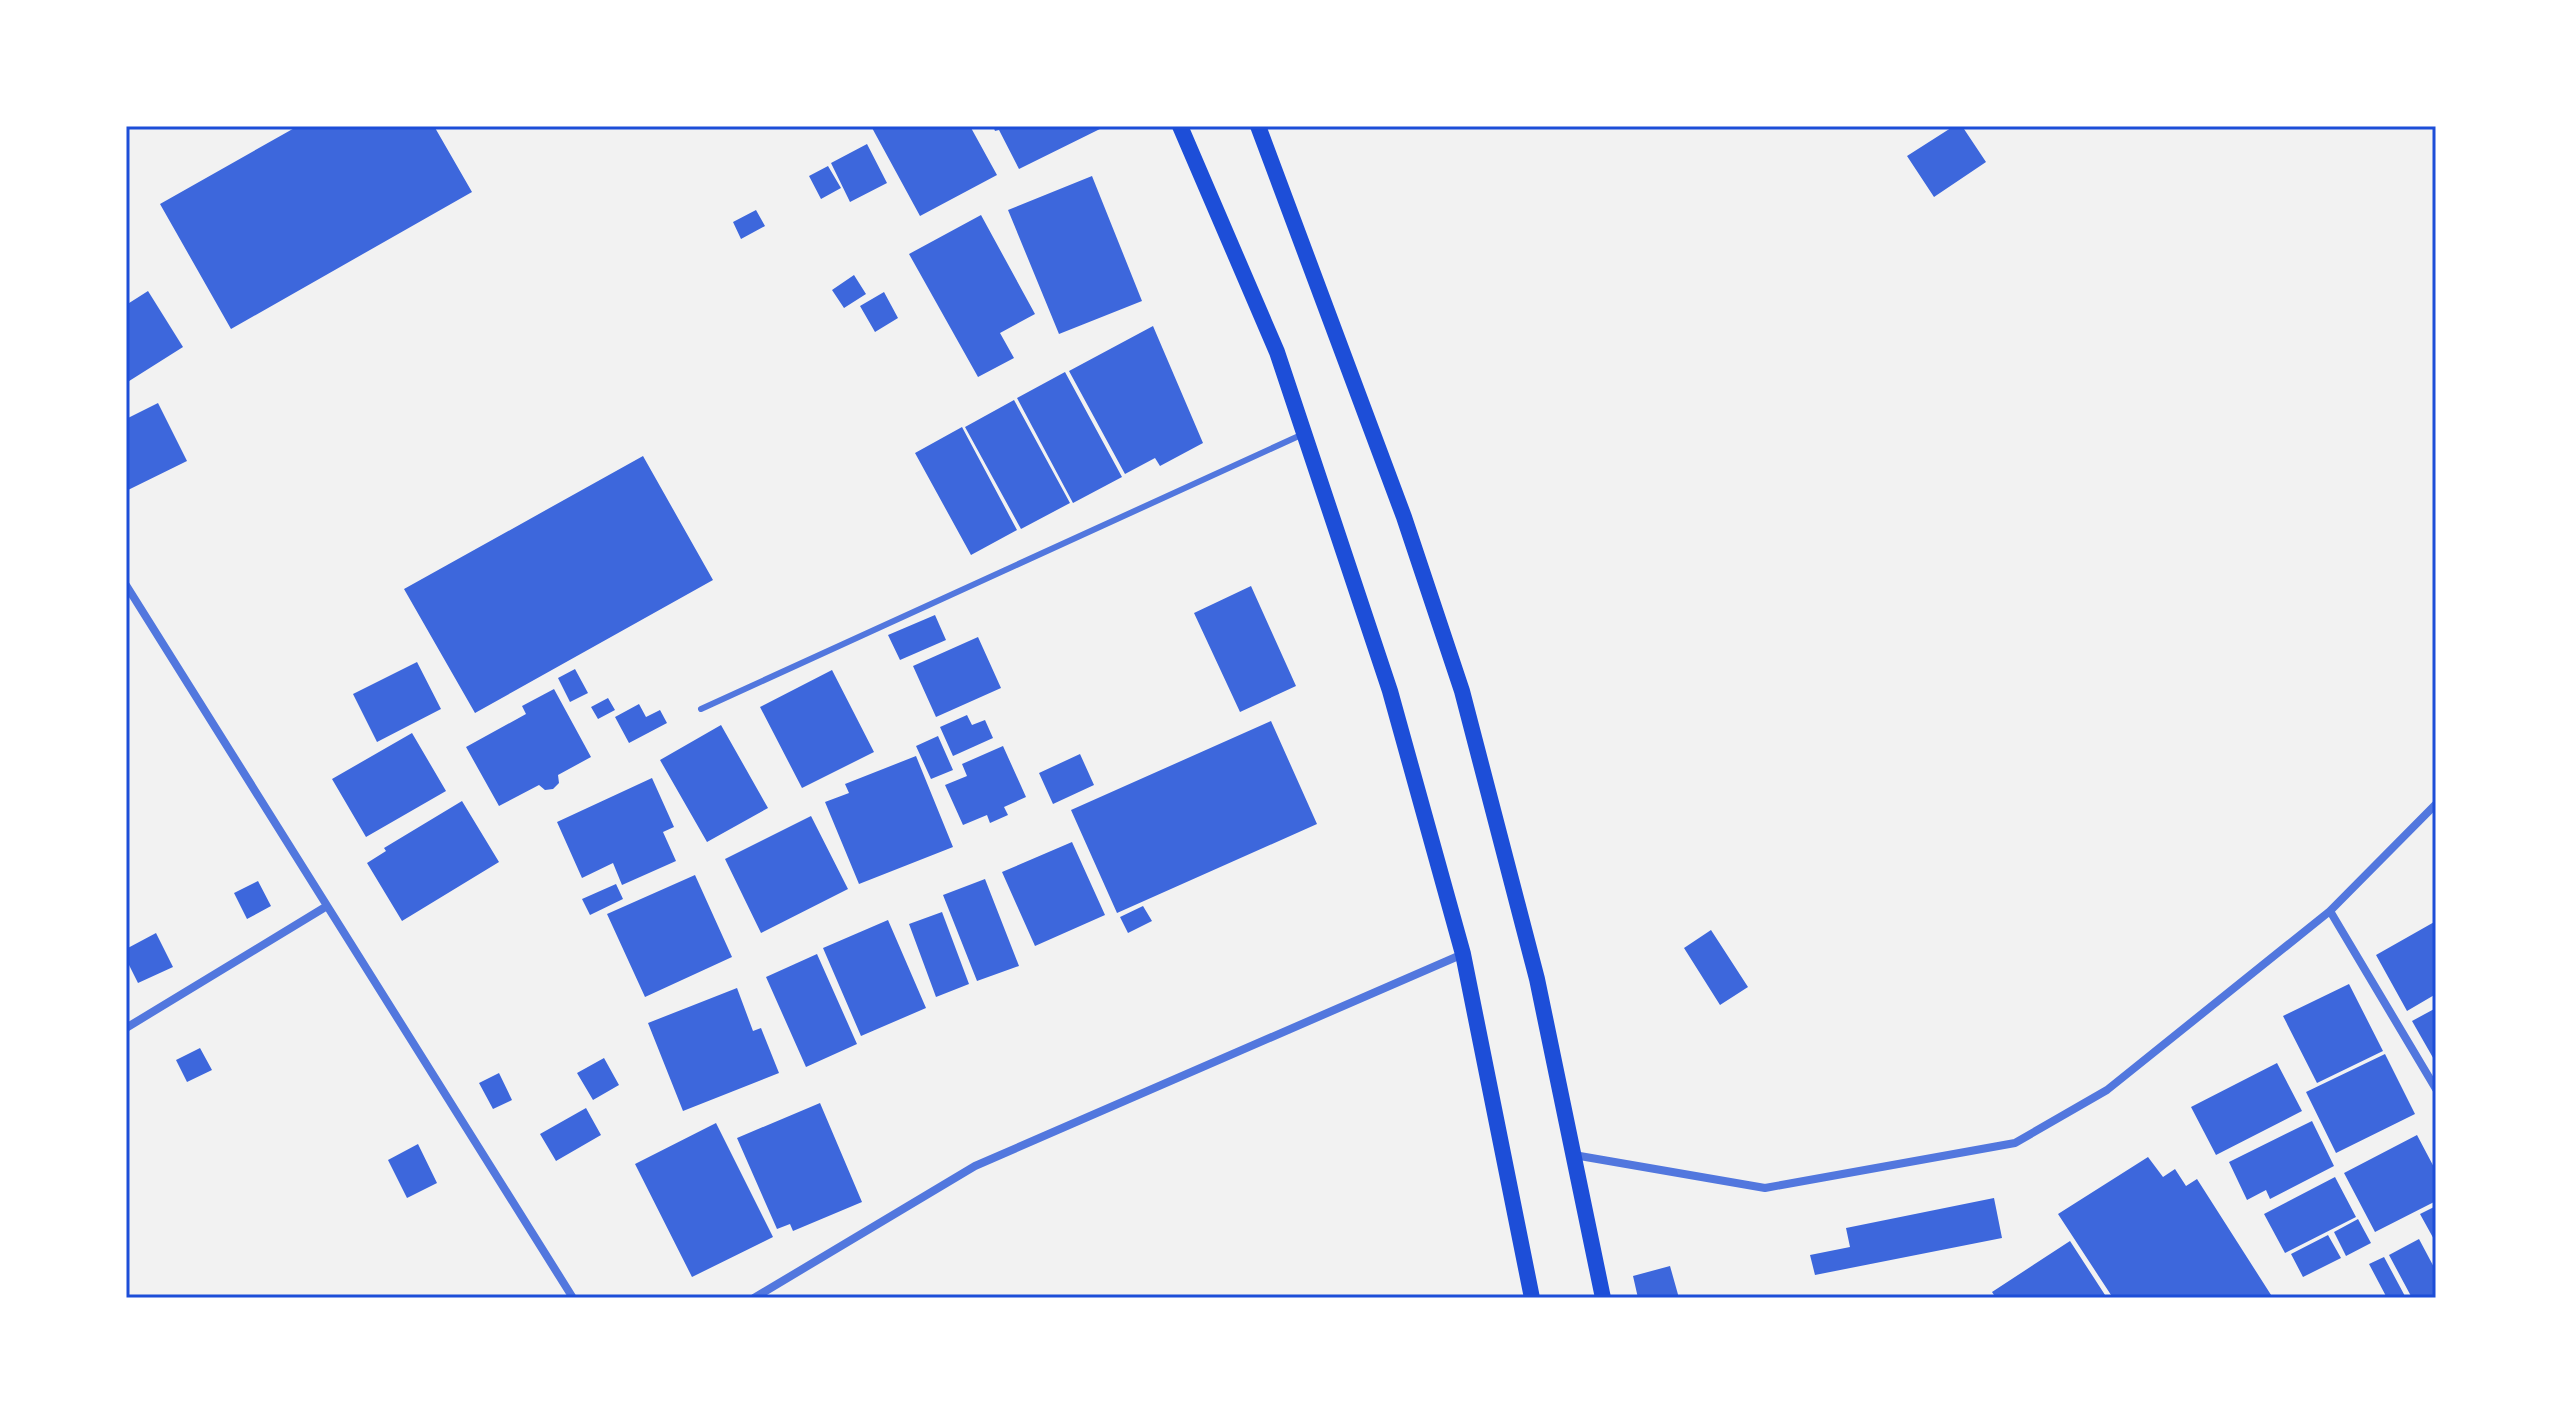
<svg xmlns="http://www.w3.org/2000/svg" width="2562" height="1424" viewBox="0 0 2562 1424" font-family="Overpass,sans-serif">
<rect width="100%" height="100%" fill="#f2f2f2"/>
<path fill="#3d67dc" d="M298 126H434L472 192 231 329 160 204Z
M871 126H970L997 175 920 216Z
M993 126H1106L1019 169 999 130 995 131Z
M1954 126H1962L1986 162 1934 197 1907 156Z
M867 144 887 183 850 202 831 163Z
M828 166 841 188 821 199 809 176Z
M1092 176 1142 301 1059 334 1008 210Z
M756 210 765 226 741 239 733 222Z
M981 215 1035 314 1000 333 1014 358 978 377 909 254Z
M854 275 866 294 844 308 832 290Z
M148 291 183 347 126 383V305Z
M884 292 898 318 875 332 860 306Z
M1153 326 1203 443 1160 466 1155 458 1125 474 1069 371Z
M1065 372 1122 477 1073 503 1017 398Z
M1014 400 1070 503 1021 529 965 427Z
M158 403 187 461 126 491V419Z
M962 427 1017 530 971 555 915 453Z
M643 456 713 580 475 713 404 589Z
M1251 586 1296 686 1240 712 1194 613Z
M935 615 946 640 900 660 888 635Z
M978 637 1001 688 936 717 913 666Z
M417 662 441 709 377 742 353 694Z
M575 669 588 693 570 702 558 678Z
M832 670 874 752 802 788 760 707Z
M554 689 591 757 558 775 559 783 553 789 545 790 539 785 499 806 466 747 526 714 522 706Z
M608 698 615 710 598 719 591 707Z
M639 704 646 717 660 710 667 723 629 743 615 717Z
M967 715 972 725 985 720 993 738 953 756 940 727Z
M1271 721 1317 824 1117 913 1071 810Z
M721 725 768 808 707 842 660 760Z
M412 733 446 791 366 837 332 779Z
M938 736 953 770 931 779 916 746Z
M1003 746 1026 797 1004 807 1008 815 990 823 987 815 963 825 945 785 967 776 962 764Z
M1080 754 1094 785 1053 804 1039 773Z
M916 756 953 847 859 884 825 802 849 793 845 784Z
M652 778 674 827 663 832 676 861 622 885 613 863 582 878 557 822Z
M462 801 499 862 402 921 367 863 386 851 384 848Z
M811 816 848 889 761 933 725 859Z
M1072 842 1105 915 1035 946 1002 872Z
M695 875 732 957 645 997 607 914Z
M985 879 1019 966 977 981 943 895Z
M258 881 271 906 247 919 234 893Z
M616 884 623 899 590 915 582 899Z
M1143 906 1152 921 1128 933 1120 917Z
M942 912 969 984 936 997 909 924Z
M888 920 926 1008 861 1036 823 948Z
M2436 921V994L2407 1011 2376 955Z
M1711 930 1748 987 1720 1005 1684 948Z
M156 933 173 967 138 983 126 959V949Z
M817 954 857 1044 806 1067 766 977Z
M2349 984 2383 1051 2317 1083 2283 1016Z
M737 988 753 1031 761 1028 779 1073 683 1111 648 1023Z
M2436 1008V1063L2412 1021Z
M200 1048 212 1070 187 1082 176 1060Z
M2385 1054 2415 1114 2336 1153 2306 1092Z
M604 1058 619 1085 593 1100 577 1073Z
M2277 1063 2302 1111 2216 1155 2191 1107Z
M499 1073 512 1100 493 1109 479 1083Z
M820 1103 862 1202 793 1231 790 1224 777 1229 737 1138Z
M586 1108 601 1135 556 1161 540 1134Z
M2312 1121 2334 1166 2270 1199 2266 1190 2247 1200 2229 1162Z
M716 1123 773 1237 692 1277 635 1164Z
M2417 1135 2436 1171V1201L2375 1232 2344 1173Z
M418 1144 437 1183 407 1198 388 1160Z
M2148 1157 2163 1177 2175 1169 2186 1186 2197 1179 2273 1298H2113L2058 1214Z
M2335 1177 2356 1217 2285 1253 2264 1214Z
M1994 1198 2002 1238 1815 1275 1810 1255 1850 1247 1846 1228Z
M2436 1206V1243L2420 1214Z
M2358 1219 2371 1243 2346 1256 2334 1232Z
M2328 1235 2341 1258 2303 1277 2291 1254Z
M2419 1239 2436 1271V1295L2430 1298H2412L2389 1255Z
M2070 1241 2107 1298H1996L1992 1292Z
M2384 1257 2406 1298H2387L2369 1264Z
M1670 1266 1679 1298H1638L1633 1276Z"/>
<g fill="none" stroke-linecap="round" stroke-linejoin="round">
<path stroke="#5277de" stroke-width="6" d="M701 709 1301 435"/>
<path stroke="#5277de" stroke-width="8" d="M126 585 573 1298
M2330 911 2436 1089
M126 1028 327 906
M1574 1155 1765 1188 2015 1143 2107 1090 2330 911 2436 804
M754 1298 975 1166 1463 954"/>
<path stroke="#1d4ed8" stroke-width="16" d="M1180 126 1277 352 1390 691 1463 954 1532 1298
M1258 126 1404 517 1462 691 1537 979 1603 1298"/>
</g>
<rect width="2562" height="1424" fill="none" stroke="#ffffff" stroke-width="256"/>
<rect x="128" y="128" width="2306" height="1168" fill="none" stroke="#1d4ed8" stroke-width="3"/>
</svg>
